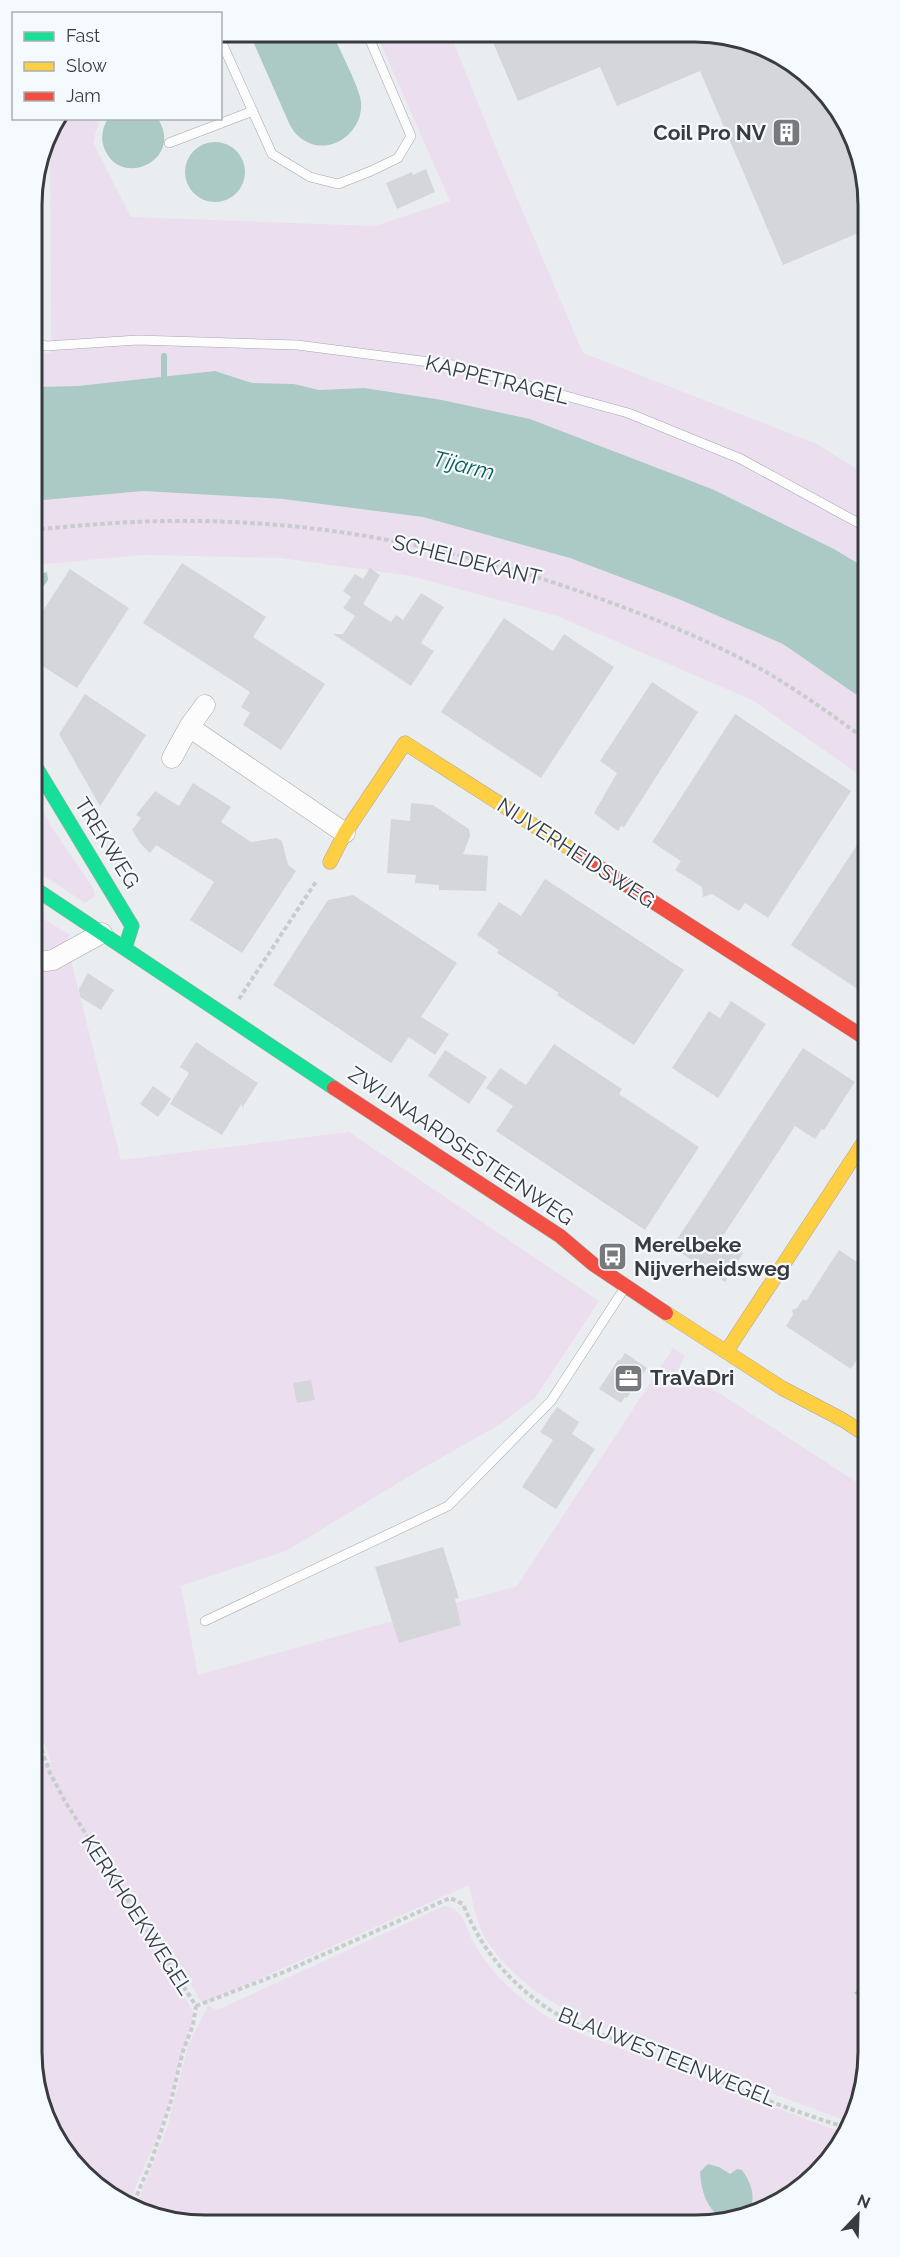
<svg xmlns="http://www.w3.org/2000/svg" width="900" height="2257" viewBox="0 0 900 2257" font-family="Raleway,sans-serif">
<rect width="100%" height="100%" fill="#eaedf0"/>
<path fill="#ebdfef" d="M376 33H450L500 158 583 353 815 443 864 473V567L834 549 712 489 530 419 364 388 319 390 294 384 252 383 215 371 78 386 32 387V349L51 354 50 127 57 119H100L93 142 131 217 375 226 450 201Z
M143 491 283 499 423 517 570 558 681 600 783 644 864 700V778L752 700 557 616 411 576 280 558 145 555 33 565V501Z
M34 791 51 826 93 888 95 896 85 903 34 869Z
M34 913 70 935 57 953 34 954Z
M70 956 121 1160 349 1132 599 1301 535 1398 499 1425 423 1468 286 1551 181 1586 198 1675 517 1586 673 1348 685 1356 679 1367 866 1488 868 2063 855 2118 852 2123C795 2102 738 2081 682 2059 614 2032 537 2010 492 1948 477 1929 474 1908 469 1885L203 2004 186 1977 175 1981 193 2012 191 2025 160 2131 130 2200 83 2175 37 2096 36 1743 44 1765 51 1762 36 1720 34 964Z
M444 1906C462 1907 465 1925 472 1939 485 1967 514 1994 540 2012 570 2033 610 2044 645 2057 711 2083 778 2109 846 2134L826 2166 739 2220 172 2222 137 2204 167 2128 188 2046 208 2005 217 2010Z"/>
<path fill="#abc9c5" d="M249 32H332C338 47 360 88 361 102 364 135 324 161 297 135 294 132 291 127 289 123Z
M108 118 158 119C184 159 122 189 105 150 100 139 102 129 108 118Z
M185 172a30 30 0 1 1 60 0a30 30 0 1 1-60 0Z
M215 371 252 383 294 384 319 390 364 388 442 400 530 419 712 489 834 549 864 567V700L783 644 681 600 570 558 423 517 283 499 143 491 33 501 32 387 78 386Z
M47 572 48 580 33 601V576Z
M868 1982V2001L863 2000 854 1993Z
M708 2164 719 2167 730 2174 737 2169 742 2170C780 2222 704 2248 700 2172Z"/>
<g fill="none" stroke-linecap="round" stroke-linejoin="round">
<path stroke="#abc9c5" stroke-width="6" d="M164 383V356"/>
</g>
<path fill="#d5d6d9" d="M489 33 728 35 817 82 863 161V231L783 265 700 71 617 106 600 67 518 101Z
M426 169 435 192 397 209 386 183 412 172 413 175Z
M182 563 266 617 253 637 325 684 281 750 243 725 250 713 241 707 250 692 143 623Z
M370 568 380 575 363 604 391 622 396 615 403 620 421 593 444 607 421 643 434 651 411 686 333 634H343L355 616 343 608 351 597 343 591 355 574 363 579Z
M70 569 129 608 77 688 33 660V626Z
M504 618 553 651 564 634 614 667 541 778 441 712Z
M652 682 698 712 624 827 621 826 618 831 594 813 617 773 600 761Z
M85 694 146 735 100 806 59 734Z
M735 714 851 791 768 918 745 903 739 911 712 894 703 897 702 887 675 870 681 861 652 842Z
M193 783 231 807 221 822 251 842 277 838 282 841 288 865 296 871 242 953 190 920 214 882 156 845 150 853 140 843 132 830 141 818 136 815 155 791 179 806Z
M411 803 433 805 469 829 470 836 463 854 488 856 486 891 439 890V885L415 883 416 875 387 873 391 819 410 821Z
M865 833V994L791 945Z
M545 879 684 970 634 1045 557 995 559 993 497 953 499 950 477 935 499 902 521 916Z
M353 895 457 963 421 1017 449 1034 435 1055 409 1037 391 1063 273 985 328 900Z
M88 973 114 990 101 1010 80 997 79 989Z
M731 1001 766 1024 718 1098 672 1068 709 1011 720 1018Z
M196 1042 258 1083 242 1108V1103L222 1135 170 1104 189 1073 180 1067Z
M554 1044 622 1089 619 1094 699 1147 645 1230 496 1131 513 1106 486 1088 500 1068 526 1085Z
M803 1048 855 1082 824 1130 822 1129 815 1139 795 1126 721 1239 743 1253 725 1282 672 1247Z
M445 1050 487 1077 469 1104 428 1076Z
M153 1086 171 1099 158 1117 140 1104Z
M839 1250 866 1268V1346L851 1369 786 1326 793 1315 792 1310 797 1308 803 1299 806 1301Z
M625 1353 647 1368 627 1398 625 1397 621 1403 599 1389 618 1360 620 1361Z
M311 1380 315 1400 297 1403 293 1383Z
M557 1407 579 1422 572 1434 595 1449 556 1509 522 1487 553 1440 540 1432Z
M443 1547 459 1598 455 1599 461 1625 399 1643 375 1567Z"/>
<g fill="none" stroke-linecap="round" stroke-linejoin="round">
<defs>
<path id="lane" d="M222 32 221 41 272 154 310 177 338 184 371 171 398 158 411 136 367 33
M169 143 253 111
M32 341 46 346 138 340 297 345 453 365 628 413 741 459 864 526
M205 1621 448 1506 551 1401 624 1289"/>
<path id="street" d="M189 727 345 833
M172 758 189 727 205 705
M34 959 46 961 53 960 102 933"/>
<path id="fast" d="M34 764 132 926 125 948
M34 888 334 1088"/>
<path id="slow" d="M330 862 345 833 405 743 580 855
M666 1313 782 1388 843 1420 866 1435
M726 1352 865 1140"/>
<path id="jam" d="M580 855 865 1038
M334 1088 560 1236 593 1264 666 1313"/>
</defs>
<use href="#lane" stroke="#a5a7aa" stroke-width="10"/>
<use href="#street" stroke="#a5a7aa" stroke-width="21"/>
<use href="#fast" stroke="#a5a7aa" stroke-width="15"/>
<use href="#slow" stroke="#a5a7aa" stroke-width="15"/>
<use href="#jam" stroke="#a5a7aa" stroke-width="15"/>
<path stroke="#c9cbcd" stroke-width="4" stroke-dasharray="4.5 3" stroke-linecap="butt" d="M33 530C81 525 129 521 178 521 319 520 455 547 587 594 649 616 709 640 766 672 800 692 832 715 864 738
M239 999 317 880
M36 1735 50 1773 66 1803 196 2006 193 2025 183 2051 171 2101 151 2162 134 2202
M196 2006 284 1972 450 1898 463 1904C481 1948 505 1978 544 2006 574 2027 622 2041 657 2055 720 2080 784 2110 849 2128"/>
<use href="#lane" stroke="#fcfcfd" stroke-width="9"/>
<use href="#street" stroke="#fcfcfd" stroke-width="20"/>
<use href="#fast" stroke="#16e098" stroke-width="14"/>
<use href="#slow" stroke="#ffcf43" stroke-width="14"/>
<use href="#jam" stroke="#f24e42" stroke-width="14"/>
</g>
<defs>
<symbol id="building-square" viewBox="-11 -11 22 22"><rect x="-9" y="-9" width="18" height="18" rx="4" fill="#77797c" stroke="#f5fafe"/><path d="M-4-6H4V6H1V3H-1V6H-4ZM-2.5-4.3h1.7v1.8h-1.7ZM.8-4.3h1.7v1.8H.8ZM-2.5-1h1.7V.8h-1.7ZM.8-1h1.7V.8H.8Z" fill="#fff"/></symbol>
<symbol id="bus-square" viewBox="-11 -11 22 22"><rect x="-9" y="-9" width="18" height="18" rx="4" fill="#77797c" stroke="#f5fafe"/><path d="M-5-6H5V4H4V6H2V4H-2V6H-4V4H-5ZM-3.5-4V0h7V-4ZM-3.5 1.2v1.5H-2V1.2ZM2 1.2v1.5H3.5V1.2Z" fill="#fff"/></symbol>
<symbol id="office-square" viewBox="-11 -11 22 22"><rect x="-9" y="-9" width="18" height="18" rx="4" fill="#77797c" stroke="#f5fafe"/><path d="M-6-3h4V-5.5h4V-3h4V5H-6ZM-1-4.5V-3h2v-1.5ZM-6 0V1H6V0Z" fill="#fff"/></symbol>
</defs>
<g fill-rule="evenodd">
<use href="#building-square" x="770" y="116" width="33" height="33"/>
<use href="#bus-square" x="596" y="1240" width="33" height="33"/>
<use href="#office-square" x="612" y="1362" width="33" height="33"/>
</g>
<g text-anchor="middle" stroke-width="4.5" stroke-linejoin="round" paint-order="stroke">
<g font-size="21" font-weight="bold" fill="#393b3e" stroke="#f5fafe" text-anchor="start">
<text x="766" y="140" text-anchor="end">Coil Pro NV</text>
<text x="634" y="1252">Merelbeke<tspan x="634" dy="24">Nijverheidsweg</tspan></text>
<text x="650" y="1385">TraVaDri</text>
</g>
<g font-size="21" fill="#393b3e" stroke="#f5fafe">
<text transform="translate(497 380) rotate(14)" y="7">KAPPETRAGEL</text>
<text transform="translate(467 560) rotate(14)" y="7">SCHELDEKANT</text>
<text transform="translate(107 843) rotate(58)" y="7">TREKWEG</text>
<text transform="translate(576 853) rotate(33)" y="7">NIJVERHEIDSWEG</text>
<text transform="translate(461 1146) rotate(34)" y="7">ZWIJNAARDSESTEENWEG</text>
<text transform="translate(137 1915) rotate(57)" y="7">KERKHOEKWEGEL</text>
<text transform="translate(667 2057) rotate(22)" y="7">BLAUWESTEENWEGEL</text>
</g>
<g font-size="22" font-style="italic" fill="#075f55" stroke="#f5fafe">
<text transform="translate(464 465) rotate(14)" y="8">Tijarm</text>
</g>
</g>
<path d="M0 0H900V2257H0ZM205 42H695A163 163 0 0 1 858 205V2052A163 163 0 0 1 695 2215H205A163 163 0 0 1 42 2052V205A163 163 0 0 1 205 42Z" fill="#f5fafe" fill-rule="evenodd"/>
<path fill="none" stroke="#393b3e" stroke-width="3" d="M205 42H695A163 163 0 0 1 858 205V2052A163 163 0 0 1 695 2215H205A163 163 0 0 1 42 2052V205A163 163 0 0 1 205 42Z"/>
<rect x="12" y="12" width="210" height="108" fill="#f5fafe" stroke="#aaaeb1" stroke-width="1.5"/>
<rect x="24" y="32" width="30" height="9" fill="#16e098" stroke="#aaaeb1" stroke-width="1.5"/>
<text x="66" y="42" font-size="18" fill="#393b3e">Fast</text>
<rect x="24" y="62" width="30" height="9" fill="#ffcf43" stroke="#aaaeb1" stroke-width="1.5"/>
<text x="66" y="72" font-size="18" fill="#393b3e">Slow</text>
<rect x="24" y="92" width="30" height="9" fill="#f24e42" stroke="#aaaeb1" stroke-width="1.5"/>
<text x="66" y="102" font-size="18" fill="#393b3e">Jam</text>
<g transform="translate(858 2215) rotate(23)" stroke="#f5fafe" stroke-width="4.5" paint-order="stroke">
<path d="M0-4.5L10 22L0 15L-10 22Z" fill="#393b3e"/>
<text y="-9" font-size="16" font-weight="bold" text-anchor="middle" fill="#393b3e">N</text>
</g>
</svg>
